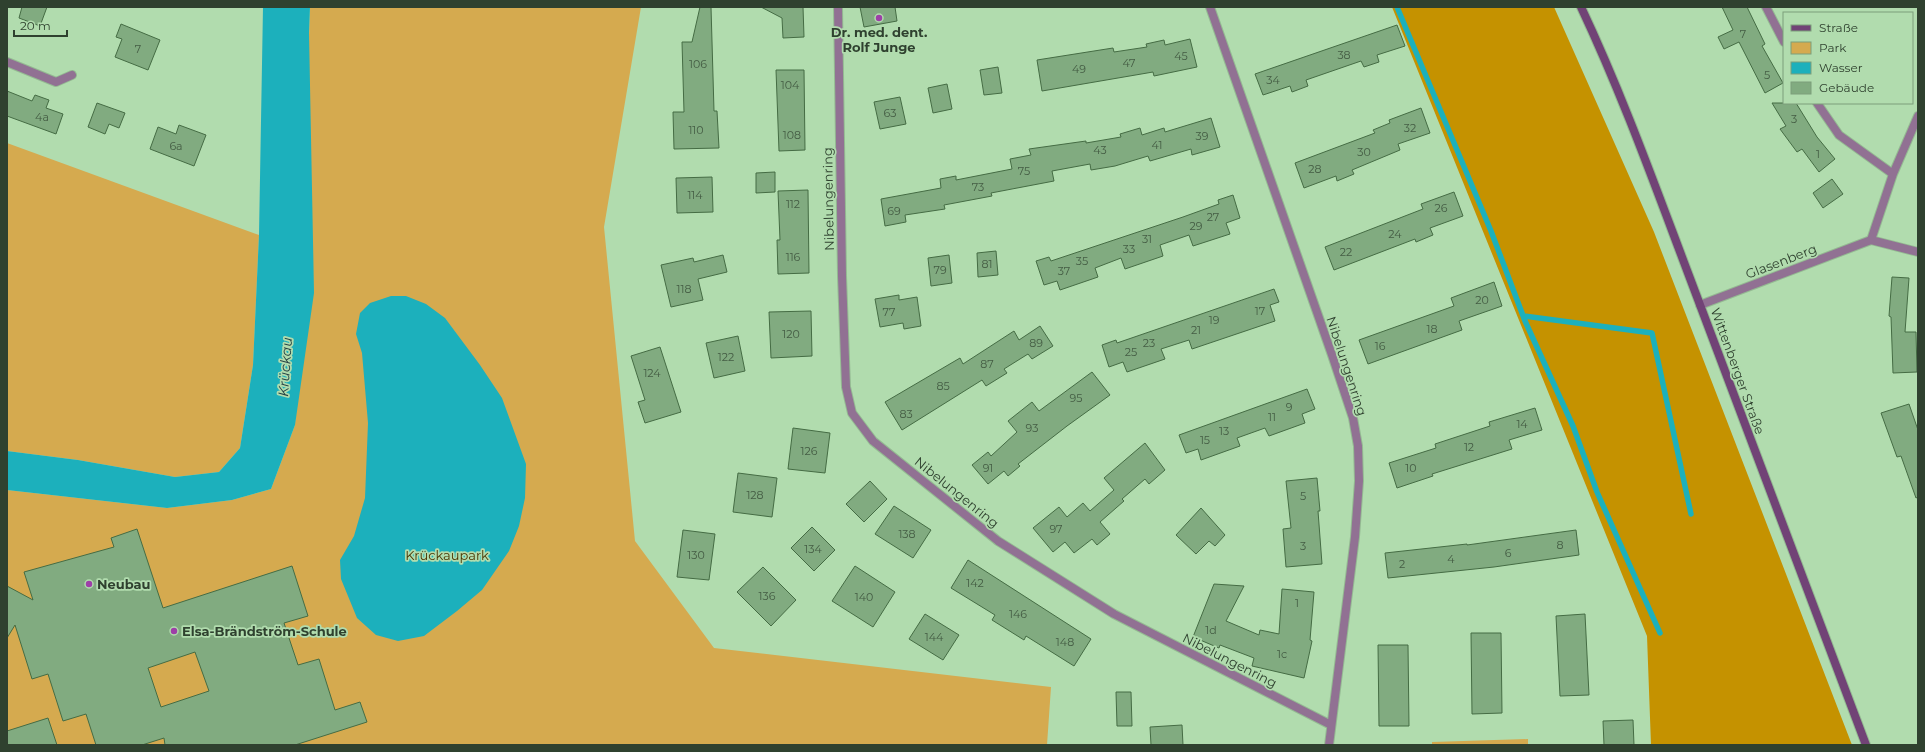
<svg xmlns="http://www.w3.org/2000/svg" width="1925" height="752" viewBox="0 0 1925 752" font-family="Montserrat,sans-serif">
<rect width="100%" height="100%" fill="#b1dcae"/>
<path fill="#d5aa4f" d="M310 7H641L604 227 635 541 714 648 1051 687 1047 745H7V490L167 508 232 500 271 489 295 425Z
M7 143 259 235 253 365 240 448 219 472 175 477 78 460 7 451Z
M1528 739V745H1432V742Z"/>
<path fill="#c59200" d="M1392 7H1554L1654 232 1852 745H1651L1647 636Z"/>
<path fill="#1cb0bc" d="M263 7H310L309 33 314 293 295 425 271 489 232 500 167 508 7 490V451L78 460 175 477 219 472 240 448 253 365 259 235Z
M391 296H406L426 304 445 318 480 365 502 398 526 464 525 498 519 526 509 551 482 590 457 611 424 636 398 641 376 635 357 618 341 579 340 560 354 536 365 498 368 423 362 353 356 334 360 313 370 303Z"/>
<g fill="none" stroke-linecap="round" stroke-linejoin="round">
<path stroke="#1cb0bc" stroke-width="5.5" d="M1397 7 1491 231 1525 321 1573 426 1597 492 1660 633
M1524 316 1652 333 1691 514"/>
</g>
<path fill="#81ab80" stroke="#456c44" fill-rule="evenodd" d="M22 7H47L40 26 19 18Z
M700 7H711L714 111H717L719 148 674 149 673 112H684L682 42H692Z
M761 7H803L804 37 783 38 782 18Z
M860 7H895L897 21 864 27Z
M1722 7H1747L1765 44 1762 46 1783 83 1765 93 1739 42 1724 49 1718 37 1733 30Z
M121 24 160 40 148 70 115 57 122 39 116 37Z
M1397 25 1405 46 1377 55 1379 62 1364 67 1361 61 1306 80 1308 86 1292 92 1290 86 1263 95 1255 74Z
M1190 39 1197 67 1154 76 1153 72 1042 91 1037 60 1113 48 1114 52 1147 47 1146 44 1164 40 1165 45Z
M998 67 1002 93 984 95 980 70Z
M776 70H804L805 150 779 151Z
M947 84 952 109 933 113 928 88Z
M7 91 32 101 35 95 49 100 46 108 63 114 56 134 7 116Z
M900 97 906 124 880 129 874 102Z
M97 103 125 113 119 128 109 124 105 134 88 127Z
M1772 103H1796L1817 137 1835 159 1819 172 1802 149 1797 152 1780 129 1786 126Z
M1421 108 1430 133 1398 144 1400 150 1352 170 1354 174 1337 181 1336 176 1304 188 1295 163 1375 133 1373 130 1390 123 1389 120Z
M1211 118 1220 147 1192 155 1191 149 1150 161 1148 156 1115 166 1091 170 1090 164 1052 171 1054 181 991 193 992 196 944 205 945 209 905 215 906 222 885 226 881 199 941 188 940 179 956 176V180L1012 169 1010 159 1031 155 1029 149 1086 141V143L1121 137 1120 134 1140 128 1142 135 1164 128 1165 132Z
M179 125 206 135 194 166 150 149 158 127 176 134Z
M775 172V192L756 193V173Z
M712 177 713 212 677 213 676 178Z
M1832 179 1843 194 1823 208 1813 193Z
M808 190 809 273 778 274 777 240H780L778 191Z
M1454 192 1463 216 1430 228 1433 235 1416 242 1415 239 1334 270 1325 247 1423 209 1421 204Z
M1233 195 1240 218 1226 223 1230 234 1193 246 1189 235 1160 245 1163 256 1125 269 1121 258 1095 268 1098 277 1060 290 1057 281 1044 285 1036 261 1049 257 1051 261 1183 217 1219 204 1218 200Z
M996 251 998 275 978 277 977 253Z
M723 255 727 272 698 279 703 300 671 307 661 265 693 258 694 262Z
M949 255 952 283 931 286 928 258Z
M1892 277 1909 278 1905 332H1916L1917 372 1893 373 1891 317 1889 316Z
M1494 282 1502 306 1459 321 1462 330 1368 364 1359 340 1454 306 1451 298Z
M1274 289 1279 302 1270 305 1275 321 1192 349 1189 340 1161 349 1165 359 1127 372 1123 362 1109 367 1102 345 1116 340 1117 343Z
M899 295V300L917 297 921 326 904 329 903 323 880 327 875 299Z
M811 311 812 356 771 358 769 312Z
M1040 326 1053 346 1032 359 1028 354 1004 369 1007 373 986 386 982 380 902 430 885 402 960 358 963 364 1014 331 1019 340Z
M738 336 745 371 714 378 706 343Z
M660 347 681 412 645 423 638 402 645 400 631 356Z
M1092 372 1110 395 1067 426 1018 464 1020 466 1008 476 1004 471 988 484 972 465 988 452 991 456 1017 432 1008 421 1032 402 1039 411Z
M1307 389 1315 409 1302 414 1305 423 1269 436 1265 428 1237 438 1240 446 1201 460 1198 449 1186 453 1179 435Z
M1909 404 1918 430V497L1916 498 1901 456 1897 457 1881 413Z
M1535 408 1542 430 1509 440 1512 449 1432 474 1433 476 1397 488 1389 463 1436 448 1435 444 1490 426 1489 422Z
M793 428 830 433 825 473 788 469Z
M1145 443 1165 470 1149 484 1145 479 1122 499 1124 501 1100 522 1110 534 1097 545 1092 539 1074 553 1065 542 1053 552 1033 528 1059 507 1067 517 1083 503 1090 511 1114 490 1104 478Z
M738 473 777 478 772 517 733 512Z
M1317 478 1320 511H1318L1322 564 1286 567 1283 529 1291 528 1286 481Z
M870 481 887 499 864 522 846 504Z
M894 506 931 530 913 558 875 534Z
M1201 508 1225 535 1215 546 1209 541 1196 554 1176 535Z
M812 527 835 550 814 571 791 548Z
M137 529 163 608 292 566 308 616 284 623 298 665 319 659 335 710 360 702 367 722 295 745H165L164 738 142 745H96L86 714 63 721 48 674 32 679 15 625 7 638V586L33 600 24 572 114 547 111 538ZM195 652 209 691 161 707 148 668Z
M683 530 715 534 709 580 677 577Z
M1576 530 1579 555 1494 567 1388 578 1385 553 1467 544V545Z
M968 560 1091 639 1074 666 1026 636 1024 640 992 620 995 615 951 588Z
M855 566 895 592 873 627 832 601Z
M763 567 796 600 771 626 737 592Z
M1214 584 1244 586 1226 621 1259 635 1260 630 1279 634 1282 589 1314 592 1310 640 1312 641 1304 678 1252 666 1254 658 1220 645 1219 648 1193 637Z
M925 614 959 635 943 660 909 639Z
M1585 614 1589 695 1560 696 1556 616Z
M1471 633H1501L1502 713 1472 714Z
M1378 645H1408L1409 726H1379Z
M1116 692H1131L1132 726H1117Z
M48 718 57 745H7V731Z
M1633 720 1634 745H1604L1603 721Z
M1182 725 1183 745H1151L1150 727Z"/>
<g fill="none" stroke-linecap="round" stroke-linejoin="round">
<defs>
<path id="minor" d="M838 7 842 276 846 387 852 413 873 441 998 541 1114 614 1331 725
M1210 7 1332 355 1353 418 1358 446 1359 481 1355 537 1329 745
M1766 7 1784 42
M7 62 56 82 72 75
M1817 103 1839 135 1893 174
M1871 240 1893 174 1918 116
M1700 305 1871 240 1918 252"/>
<path id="secondary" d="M1581 7C1622 94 1654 183 1688 273 1748 430 1806 588 1866 745"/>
</defs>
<use href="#minor" stroke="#94ba92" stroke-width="10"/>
<use href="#secondary" stroke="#94ba92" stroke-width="10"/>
<use href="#minor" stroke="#917193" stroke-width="8"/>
<use href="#secondary" stroke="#714376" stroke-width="8"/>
</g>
<g fill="#9d3fa7" stroke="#b1dcae" stroke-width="1.5">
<circle cx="879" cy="18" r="4"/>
<circle cx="89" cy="584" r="4"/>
<circle cx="174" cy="631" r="4"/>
</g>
<g text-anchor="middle" stroke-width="3.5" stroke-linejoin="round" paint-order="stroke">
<g font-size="11" fill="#445c43">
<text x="1743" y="38">7</text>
<text x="138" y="53">7</text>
<text x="1344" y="59">38</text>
<text x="1181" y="60">45</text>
<text x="1129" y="67">47</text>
<text x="698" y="68">106</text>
<text x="1079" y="73">49</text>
<text x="1767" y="79">5</text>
<text x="1273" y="84">34</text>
<text x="790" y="89">104</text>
<text x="890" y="117">63</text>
<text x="42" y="121">4a</text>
<text x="1794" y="123">3</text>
<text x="1410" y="132">32</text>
<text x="696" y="134">110</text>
<text x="792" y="139">108</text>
<text x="1202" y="140">39</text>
<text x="1157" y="149">41</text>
<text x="176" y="150">6a</text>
<text x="1100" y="154">43</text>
<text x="1364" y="156">30</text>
<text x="1818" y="158">1</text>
<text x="1315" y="173">28</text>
<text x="1024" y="175">75</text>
<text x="978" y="191">73</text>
<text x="695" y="199">114</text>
<text x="793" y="208">112</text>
<text x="1441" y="212">26</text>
<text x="894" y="215">69</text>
<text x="1213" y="221">27</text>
<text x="1196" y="230">29</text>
<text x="1395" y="238">24</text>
<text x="1147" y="243">31</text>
<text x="1129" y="253">33</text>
<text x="1346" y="256">22</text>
<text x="793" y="261">116</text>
<text x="1082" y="265">35</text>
<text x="987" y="268">81</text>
<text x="940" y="274">79</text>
<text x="1064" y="275">37</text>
<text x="684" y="293">118</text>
<text x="1482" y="304">20</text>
<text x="1260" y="315">17</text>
<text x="889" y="316">77</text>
<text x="1214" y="324">19</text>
<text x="1432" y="333">18</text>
<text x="1196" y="334">21</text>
<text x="791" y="338">120</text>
<text x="1036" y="347">89</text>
<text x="1149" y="347">23</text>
<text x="1380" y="350">16</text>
<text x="1131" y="356">25</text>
<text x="726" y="361">122</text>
<text x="987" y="368">87</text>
<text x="652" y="377">124</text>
<text x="943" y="390">85</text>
<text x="1076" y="402">95</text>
<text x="1289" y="411">9</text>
<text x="906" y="418">83</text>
<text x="1272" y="421">11</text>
<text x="1522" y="428">14</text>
<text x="1032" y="432">93</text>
<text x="1224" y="435">13</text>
<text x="1205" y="444">15</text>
<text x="1469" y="451">12</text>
<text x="809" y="455">126</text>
<text x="988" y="472">91</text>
<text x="1411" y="472">10</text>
<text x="755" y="499">128</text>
<text x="1303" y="500">5</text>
<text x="1056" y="533">97</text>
<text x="907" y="538">138</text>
<text x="1560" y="549">8</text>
<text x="1303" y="550">3</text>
<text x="813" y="553">134</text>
<text x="1508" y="557">6</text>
<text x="696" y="559">130</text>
<text x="1451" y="563">4</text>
<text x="1402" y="568">2</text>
<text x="975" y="587">142</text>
<text x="767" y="600">136</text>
<text x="864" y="601">140</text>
<text x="1297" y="607">1</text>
<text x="1018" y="618">146</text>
<text x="1211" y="634">1d</text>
<text x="934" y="641">144</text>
<text x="1065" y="646">148</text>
<text x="1282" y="658">1c</text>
</g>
<g font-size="13" font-weight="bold" fill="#2f412f" stroke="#b1dcae" text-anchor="start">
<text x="879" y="37" text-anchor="middle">Dr. med. dent.<tspan x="879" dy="15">Rolf Junge</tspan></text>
<text x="97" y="589">Neubau</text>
<text x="182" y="636">Elsa-Brändström-Schule</text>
</g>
<g font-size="13" fill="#2f412f" stroke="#b1dcae">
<text transform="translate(828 199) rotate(-91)" y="5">Nibelungenring</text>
<text transform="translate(1781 261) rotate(-21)" y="5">Glasenberg</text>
<text transform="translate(1347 366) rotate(72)" y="5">Nibelungenring</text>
<text transform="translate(1738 371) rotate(70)" y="5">Wittenberger Straße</text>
<text transform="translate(957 492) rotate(39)" y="5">Nibelungenring</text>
<text transform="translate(1230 660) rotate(27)" y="5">Nibelungenring</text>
</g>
<g font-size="13" fill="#4a3503" stroke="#b1dcae">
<text x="447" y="560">Krückaupark</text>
</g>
<g font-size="14" font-style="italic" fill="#244043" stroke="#b1dcae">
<text transform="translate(285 367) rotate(-86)" y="5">Krückau</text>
</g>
</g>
<rect width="1925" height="752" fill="none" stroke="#2f412f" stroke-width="16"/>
<rect x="1783" y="12" width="130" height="92" fill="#b1dcae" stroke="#7d9e7b"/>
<rect x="1791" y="25" width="20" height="6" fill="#714376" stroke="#7d9e7b"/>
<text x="1819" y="32" font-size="12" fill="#2f412f">Straße</text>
<rect x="1791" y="42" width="20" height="12" fill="#d5aa4f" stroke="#7d9e7b"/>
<text x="1819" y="52" font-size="12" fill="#2f412f">Park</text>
<rect x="1791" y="62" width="20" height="12" fill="#1cb0bc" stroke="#7d9e7b"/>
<text x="1819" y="72" font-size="12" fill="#2f412f">Wasser</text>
<rect x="1791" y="82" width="20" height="12" fill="#81ab80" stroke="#7d9e7b"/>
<text x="1819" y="92" font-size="12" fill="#2f412f">Gebäude</text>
<path d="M14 30v6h53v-6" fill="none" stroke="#2f412f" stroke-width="2"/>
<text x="20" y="30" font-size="12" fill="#2f412f" stroke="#b1dcae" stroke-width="3" paint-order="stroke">20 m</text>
</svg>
